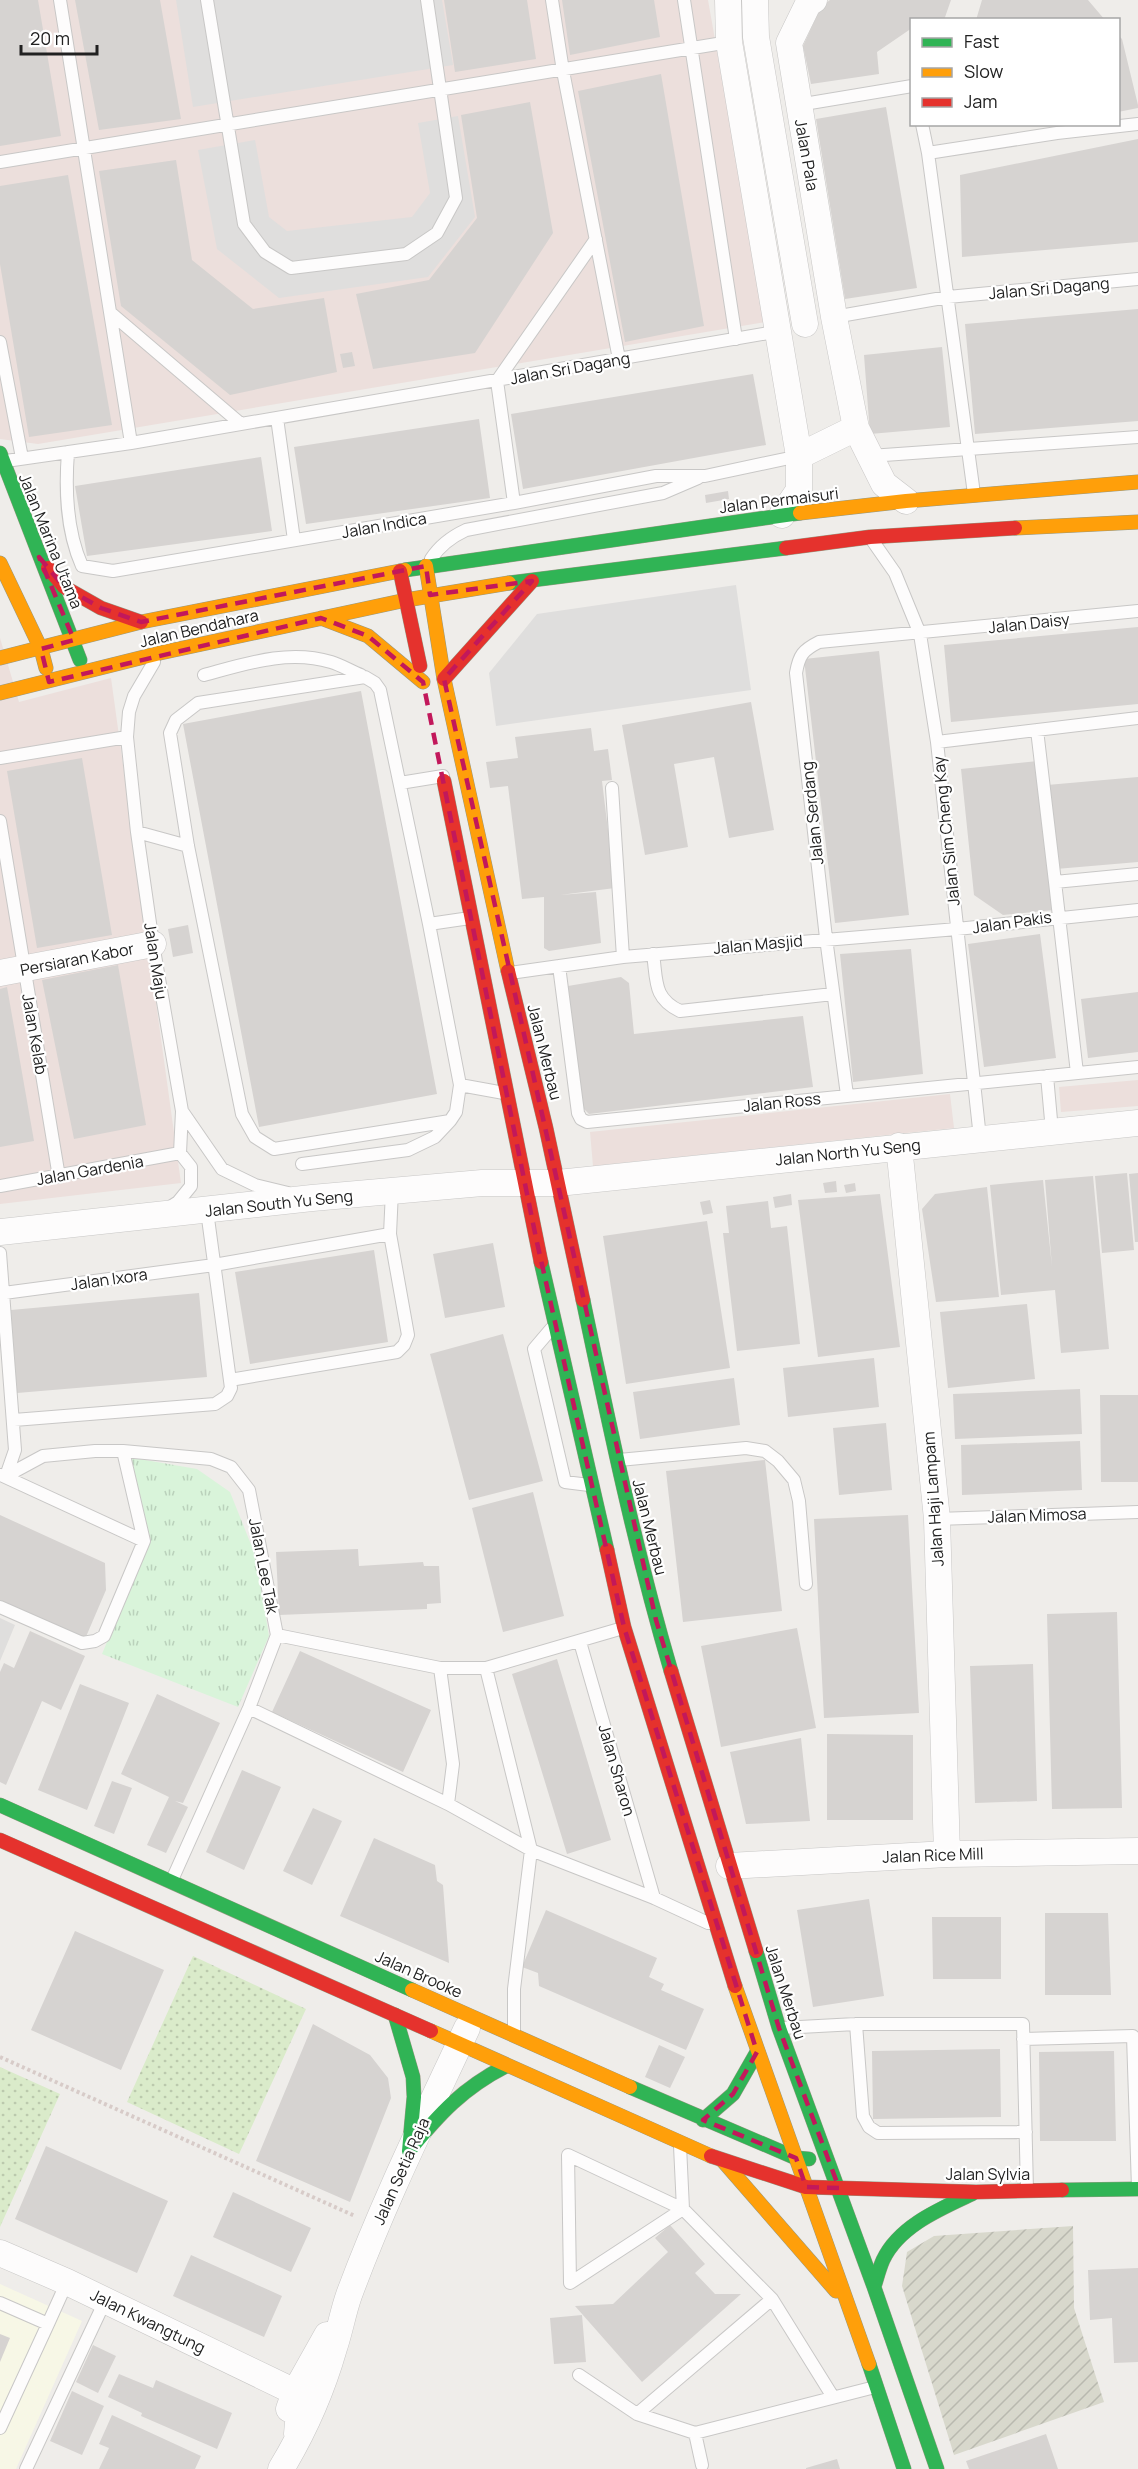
<svg xmlns="http://www.w3.org/2000/svg" width="1138" height="2469" viewBox="0 0 1138 2469" font-family="Manrope,sans-serif">
<defs>
<pattern id="construction-furrows" width="10" height="10" patternUnits="userSpaceOnUse" patternTransform="scale(1.5)"><rect width="10" height="10" fill="#d8d8cc"/><path d="M-1 1l2-2M0 10L10 0M9 11l2-2" fill="none" stroke="#b9b9af"/></pattern>
<pattern id="grass-dots" width="8" height="8" patternUnits="userSpaceOnUse" patternTransform="scale(1.5)"><rect width="8" height="8" fill="#daebca"/><path d="M2 2h.1M6 6h.1" fill="none" stroke="#bbc9ad" stroke-width="1.8" stroke-linecap="round"/></pattern>
<pattern id="park-tufts" width="24" height="20" patternUnits="userSpaceOnUse" patternTransform="scale(1.5)"><rect width="24" height="20" fill="#d9f4da"/><path d="M3 7l-1-3M5 7V3M7 7l1-3M15 17l-1-3M17 17v-4M19 17l1-3" fill="none" stroke="#bad1bb"/></pattern>
</defs>
<rect width="100%" height="100%" fill="#efedea"/>
<path fill="#ecdfdc" d="M0 0H708L765 322 38 444 0 439Z
M0 638 19 702 111 678 181 1183 0 1204Z
M1138 1080V1106L1061 1112 1059 1087Z
M950 1094 954 1128 593 1166 590 1132Z"/>
<path fill="#f7f7e6" d="M0 2284 82 2321 16 2469H0Z"/>
<path fill="url(#construction-furrows)" d="M1073 2226 1074 2308 1104 2402 954 2455 902 2286 907 2252 934 2236Z"/>
<path fill="url(#grass-dots)" d="M193 1956 306 2009 239 2154 127 2102Z
M0 2067 60 2094 0 2227Z"/>
<path fill="url(#park-tufts)" d="M128 1457 197 1469 230 1492 256 1557 269 1636 238 1707 102 1654 148 1542Z"/>
<path fill="#dfdedd" d="M176 0H442L453 65 193 107Z
M458 116 475 217 428 277 279 298 217 249 198 150 255 140 269 217 287 231 412 217 430 193 418 123Z
M736 585 751 690 496 726 489 673 537 614Z
M0 1618 15 1625 0 1661Z"/>
<path fill="#d6d3d1" d="M0 0H38L61 136 0 146Z
M75 0H160L181 119 99 130Z
M444 0H527L536 59 455 72Z
M562 0H654L660 37 570 55Z
M830 0H951L944 20H912V28L877 52 879 74 811 84 803 46 821 7Z
M982 0H1088L1105 20H976Z
M1118 35 1122 39 1138 105V108L1118 112Z
M661 74 704 326 625 342 578 91Z
M530 102 553 233 475 353 373 369 356 294 429 280 477 218 461 115Z
M886 107 917 288 845 299 816 119Z
M1138 139V242L962 257 960 175Z
M176 160 192 260 253 309 324 298 337 372 230 395 121 306 99 171Z
M68 175 112 425 29 437 0 264V186Z
M1138 309V421L975 434 965 324Z
M942 347 950 427 870 434 864 355Z
M352 352 355 366 343 368 340 354Z
M753 374 766 445 523 489 511 414Z
M479 419 490 498 306 524 294 447Z
M261 457 272 531 87 556 75 486Z
M728 491 729 499 706 503 705 495Z
M1138 627V704L951 722 944 645Z
M879 651 909 915 835 923 804 659Z
M361 691 437 1094 259 1127 183 724Z
M751 702 774 830 729 838 714 757 674 764 688 847 645 855 622 725Z
M591 728 594 751 608 749 612 780 602 781 615 888 560 895 596 892 601 943 549 951 544 948V897L522 899 508 786 490 788 486 762 518 758 515 737Z
M82 758 112 935 37 948 7 771Z
M1038 761 1054 910 1003 915 974 895 961 769Z
M1138 777V862L1056 869 1047 785Z
M188 925 193 953 173 957 168 929Z
M1040 934 1056 1058 984 1067 968 944Z
M911 949 923 1074 853 1082 840 954Z
M118 965 146 1125 74 1139 42 980Z
M621 977 629 983 634 1034 803 1016 813 1087 589 1114 582 1107 568 986Z
M7 987 34 1141 0 1147V989Z
M1138 992V1052L1088 1058 1081 999Z
M1127 1173 1134 1250 1102 1253 1095 1176Z
M1138 1173V1242H1135L1129 1174Z
M1093 1176 1109 1349 1061 1353 1055 1290 1001 1295 990 1185 1043 1180 1052 1267 1045 1180Z
M836 1181 837 1192 825 1193 823 1183Z
M855 1183 856 1191 846 1193 844 1185Z
M987 1187 999 1297 936 1302 922 1209 935 1194Z
M791 1194 792 1205 775 1208 773 1197Z
M880 1194 900 1347 818 1357 798 1200Z
M710 1200 713 1213 703 1215 700 1202Z
M768 1201 771 1228 787 1226 800 1344 737 1351 723 1233H729L726 1206Z
M707 1221 730 1368 626 1384 603 1236Z
M493 1243 505 1307 445 1318 433 1254Z
M374 1250 388 1342 250 1364 235 1272Z
M199 1293 207 1377 17 1393 11 1310Z
M1027 1304 1035 1379 948 1388 940 1312Z
M503 1334 543 1481 469 1500 430 1354Z
M874 1358 879 1407 788 1417 783 1368Z
M734 1378 740 1425 640 1439 633 1392Z
M1080 1389 1082 1434 955 1439 953 1394Z
M1100 1395H1138V1482H1101Z
M886 1423 892 1490 839 1495 833 1428Z
M1080 1441 1082 1490 962 1495 961 1445Z
M765 1460 782 1611 683 1622 666 1471Z
M533 1492 564 1616 503 1632 472 1508Z
M0 1515 105 1563 106 1590 85 1639 0 1600Z
M908 1515 919 1713 824 1718 814 1519Z
M358 1549 359 1566 423 1562 424 1566H439L441 1603 427 1604V1609L279 1615 276 1552Z
M1117 1612 1122 1808 1052 1809 1047 1614Z
M797 1628 816 1728 721 1747 701 1646Z
M30 1631 85 1656 61 1710 42 1701 6 1785 0 1782V1672L4 1663 14 1668Z
M300 1651 431 1710 403 1772 272 1712Z
M557 1659 611 1840 567 1854 512 1674Z
M1033 1664 1037 1801 975 1803 970 1666Z
M80 1684 129 1703 87 1810 38 1790Z
M157 1694 220 1723 183 1803 175 1801 188 1807 166 1853 147 1845 169 1797 121 1774Z
M827 1734 913 1735V1820H827Z
M801 1738 810 1821 746 1824 730 1752Z
M242 1770 281 1787 244 1870 206 1852Z
M112 1781 132 1788 114 1834 94 1826Z
M313 1808 342 1821 312 1885 283 1871Z
M374 1838 435 1865 437 1881 443 1885 449 1963 340 1916Z
M869 1899 884 1996 813 2007 797 1910Z
M546 1910 657 1958 649 1977 664 1984 661 1990 704 2009 686 2050 539 1986 538 1973 522 1967Z
M1045 1913H1108L1111 1995H1045Z
M932 1917H1001V1979H933Z
M75 1931 164 1970 121 2070 31 2030Z
M313 2024 370 2055 388 2078 391 2098 350 2202 256 2161Z
M659 2045 685 2057 670 2088 645 2077Z
M1000 2049 1001 2117 873 2119 872 2051Z
M1114 2051 1116 2141H1040L1039 2052Z
M46 2146 168 2201 137 2273 15 2219Z
M233 2192 311 2228 291 2272 213 2237Z
M670 2225 705 2264 695 2273 715 2294H741L642 2382 575 2306 613 2304 668 2252 655 2238Z
M191 2255 282 2296 264 2337 173 2296Z
M1138 2268V2362L1114 2363 1112 2318 1090 2320 1088 2270Z
M582 2315 586 2362 554 2364 550 2318Z
M0 2334 10 2338 0 2362Z
M93 2345 116 2356 98 2393 76 2382Z
M119 2374 153 2388 156 2380 232 2413 217 2449 141 2416 142 2413 108 2397Z
M72 2391 104 2406 82 2455 50 2441Z
M112 2415 201 2456 195 2469H99L109 2448 99 2444Z
M1046 2434 1058 2469H969L966 2461Z
M837 2459 840 2469H806V2468Z"/>
<g fill="none" stroke-linecap="round" stroke-linejoin="round">
<defs>
<path id="lane" d="M60 0 131 443
M207 0 244 224 265 252 291 268 406 254 437 233 456 198 427 0
M552 0 563 71 619 359
M684 0 736 339
M798 105 912 86
M922 124 928 153
M0 162 729 42
M112 314 241 424
M834 317 948 297 1138 279
M0 342 22 458
M277 418 294 540
M68 452C65 490 66 530 82 566L113 571 514 503 656 476H705L799 456
M870 456 1138 437
M6 461 131 443 780 331
M974 494 928 153 1057 133 1138 124
M514 503 497 381 596 239
M872 540 895 573 920 634 937 742 980 1138
M431 559C440 545 451 537 466 530L663 493 698 478
M154 662 134 696 129 712 127 737 137 832 153 944 182 1111 222 1169 255 1185 288 1193
M204 675C245 664 288 649 331 662 341 665 351 671 361 675
M365 677 375 683 380 690 429 924 460 1085 456 1112 450 1121 274 1149 255 1137 242 1114 188 846 170 733 176 720 198 703Z
M1037 730 1055 882
M937 742 1138 718
M0 758 127 737
M400 783 443 776
M612 788 623 957
M0 821 59 1177
M137 832 188 846
M429 924 470 918
M653 954C657 981 653 998 680 1011L833 994
M559 966 578 1113 581 1119 587 1122 1138 1067
M510 973 623 957 957 929 1138 910
M1077 1073 1055 882 1138 874
M1047 1076 1052 1131
M460 1085 504 1093
M847 1095 826 938 796 673C799 655 803 650 819 642L1138 611
M302 1164 408 1150 435 1137 450 1121
M0 1186 180 1153
M167 1209 178 1202 191 1186V1167L180 1153 182 1111
M390 1234 392 1191
M0 1253 15 1450 6 1476
M4 1293 214 1265 390 1234 408 1335 404 1345 397 1352 230 1380
M551 1329 534 1349 565 1482 589 1485
M14 1420 215 1404 227 1396 231 1388 207 1211
M619 1460 746 1448 765 1451 778 1461 794 1480 799 1501 806 1584
M1 1475 144 1541
M6 1476 43 1456 95 1451H123L211 1459 231 1467 249 1490 277 1635 249 1708 172 1880
M937 1519 1138 1512
M0 1607 82 1643 95 1641 104 1636 144 1541 123 1451
M277 1635 440 1668H486L623 1628
M580 1642 654 1898
M440 1668 453 1764 448 1804
M486 1668 531 1850 654 1898 708 1923
M249 1708 448 1804 531 1850 514 1989V2034
M856 2024 863 2116 869 2127 878 2133 1026 2132
M781 2028 856 2024H1023L1027 2190
M1023 2039 1133 2036 1138 2188
M680 2146 683 2209 772 2299 833 2397
M568 2155 683 2209 570 2283Z
M0 2303 48 2324 0 2428
M48 2324 67 2282
M579 2375 637 2414 695 2433 875 2387
M637 2414 772 2299
M695 2433 702 2465
M26 2469 105 2301"/>
<path id="street" d="M728 0 729 42 799 456V490L782 515
M755 0 756 37 805 324
M814 0 808 4 789 43 834 317 856 428 884 484 906 501
M799 456 856 428
M0 973 153 944
M899 1146 937 1519 947 1854
M0 1232 312 1198 482 1183H558L1138 1123
M729 1866 947 1854 1138 1851
M0 2253 67 2282 295 2392 299 2412 297 2434
M289 2409 295 2392 327 2335
M281 2469C304 2431 322 2390 334 2348 340 2330 343 2312 349 2295 383 2203 426 2116 467 2028"/>
<path id="fast" d="M0 453 80 660
M405 570 800 513
M509 583 786 548
M541 1262 607 1550
M583 1300C609 1424 635 1549 671 1671
M0 1805 412 1990
M756 1951 779 2028 874 2287 937 2469
M395 2015 413 2077 414 2097 409 2151
M630 2087 796 2158 809 2159
M703 2120 733 2094 757 2052
M409 2151C439 2114 463 2088 506 2066
M1062 2190 1138 2189
M874 2287C877 2278 879 2269 883 2260 899 2226 940 2209 972 2194
M869 2364 904 2469"/>
<path id="slow" d="M800 513 906 501 1138 482
M1015 528 1138 522
M0 563 41 649 46 668
M426 566 444 679 508 971
M321 618 368 636 423 682
M0 658 141 622 405 570
M0 693 160 653 406 600 509 583
M735 1986 869 2364
M412 1990 630 2087
M431 2031 711 2156
M723 2161 836 2291"/>
<path id="jam" d="M786 548 870 537 1015 528
M48 568 64 587 101 608 141 622
M400 571 420 666
M444 679 532 581
M444 781 541 1262
M508 971 546 1128 583 1300
M607 1550 624 1627 735 1986
M671 1671 756 1951
M0 1840 431 2031
M711 2156 806 2187 976 2192 1062 2190"/>
</defs>
<use href="#lane" stroke="#c8c7c6" stroke-width="14"/>
<use href="#street" stroke="#c8c7c6" stroke-width="27"/>
<use href="#fast" stroke="#969982" stroke-width="15"/>
<use href="#slow" stroke="#969982" stroke-width="15"/>
<use href="#jam" stroke="#969982" stroke-width="15"/>
<path stroke="#d7cbc8" stroke-width="4" stroke-dasharray="3 3" stroke-linecap="butt" d="M0 2057 355 2216"/>
<use href="#lane" stroke="#fdfcfc" stroke-width="12"/>
<use href="#street" stroke="#fdfcfc" stroke-width="26"/>
<use href="#fast" stroke="#30b455" stroke-width="14"/>
<use href="#slow" stroke="#ff9f0a" stroke-width="14"/>
<use href="#jam" stroke="#e5322d" stroke-width="14"/>
</g>
<path fill="none" stroke="#c2185b" stroke-width="4.5" stroke-dasharray="12 8" stroke-linejoin="round" d="M39 557 64 587 101 608 141 622 426 566 430 595 532 581 444 679 656 1620 779 2028 839 2188 806 2187 796 2158 703 2120 733 2094 757 2052 624 1627 536 1238 423 682 368 636 321 618 49 682 41 649 74 640Z"/>
<g text-anchor="middle" stroke-width="4.5" stroke-linejoin="round" paint-order="stroke">
<g font-size="16" fill="#212121" stroke="#fff">
<text transform="translate(807 155) rotate(80)" y="6">Jalan Pala</text>
<text transform="translate(1049 288) rotate(-5)" y="6">Jalan Sri Dagang</text>
<text transform="translate(570 368) rotate(-10)" y="6">Jalan Sri Dagang</text>
<text transform="translate(779 500) rotate(-7)" y="6">Jalan Permaisuri</text>
<text transform="translate(384 525) rotate(-10)" y="6">Jalan Indica</text>
<text transform="translate(51 541) rotate(68)" y="6">Jalan Marina Utama</text>
<text transform="translate(1029 623) rotate(-6)" y="6">Jalan Daisy</text>
<text transform="translate(199 628) rotate(-13)" y="6">Jalan Bendahara</text>
<text transform="translate(812 813) rotate(-96)" y="6">Jalan Serdang</text>
<text transform="translate(946 831) rotate(-96)" y="6">Jalan Sim Cheng Kay</text>
<text transform="translate(1012 922) rotate(-8)" y="6">Jalan Pakis</text>
<text transform="translate(758 944) rotate(-5)" y="6">Jalan Masjid</text>
<text transform="translate(77 959) rotate(-11)" y="6">Persiaran Kabor</text>
<text transform="translate(156 961) rotate(81)" y="6">Jalan Maju</text>
<text transform="translate(35 1034) rotate(80)" y="6">Jalan Kelab</text>
<text transform="translate(545 1052) rotate(76)" y="6">Jalan Merbau</text>
<text transform="translate(782 1102) rotate(-6)" y="6">Jalan Ross</text>
<text transform="translate(848 1152) rotate(-6)" y="6">Jalan North Yu Seng</text>
<text transform="translate(90 1170) rotate(-10)" y="6">Jalan Gardenia</text>
<text transform="translate(279 1203) rotate(-6)" y="6">Jalan South Yu Seng</text>
<text transform="translate(109 1279) rotate(-8)" y="6">Jalan Ixora</text>
<text transform="translate(933 1499) rotate(-94)" y="6">Jalan Haji Lampam</text>
<text transform="translate(1037 1515) rotate(-2)" y="6">Jalan Mimosa</text>
<text transform="translate(650 1527) rotate(76)" y="6">Jalan Merbau</text>
<text transform="translate(264 1566) rotate(79)" y="6">Jalan Lee Tak</text>
<text transform="translate(617 1770) rotate(74)" y="6">Jalan Sharon</text>
<text transform="translate(933 1855) rotate(-2)" y="6">Jalan Rice Mill</text>
<text transform="translate(419 1974) rotate(24)" y="6">Jalan Brooke</text>
<text transform="translate(786 1992) rotate(72)" y="6">Jalan Merbau</text>
<text transform="translate(401 2171) rotate(-66)" y="6">Jalan Setia Raja</text>
<text x="988" y="2180">Jalan Sylvia</text>
<text transform="translate(148 2321) rotate(26)" y="6">Jalan Kwangtung</text>
</g>
</g>
<rect x="910" y="18" width="210" height="108" fill="#ffffff" stroke="#a6a6a6" stroke-width="1.5"/>
<rect x="922" y="38" width="30" height="9" fill="#30b455" stroke="#a6a6a6" stroke-width="1.5"/>
<text x="964" y="48" font-size="18" fill="#212121">Fast</text>
<rect x="922" y="68" width="30" height="9" fill="#ff9f0a" stroke="#a6a6a6" stroke-width="1.5"/>
<text x="964" y="78" font-size="18" fill="#212121">Slow</text>
<rect x="922" y="98" width="30" height="9" fill="#e5322d" stroke="#a6a6a6" stroke-width="1.5"/>
<text x="964" y="108" font-size="18" fill="#212121">Jam</text>
<path d="M21 45v9h76v-9" fill="none" stroke="#212121" stroke-width="3"/>
<text x="30" y="45" font-size="18" fill="#212121" stroke="#ffffff" stroke-width="4.5" paint-order="stroke">20 m</text>
</svg>
